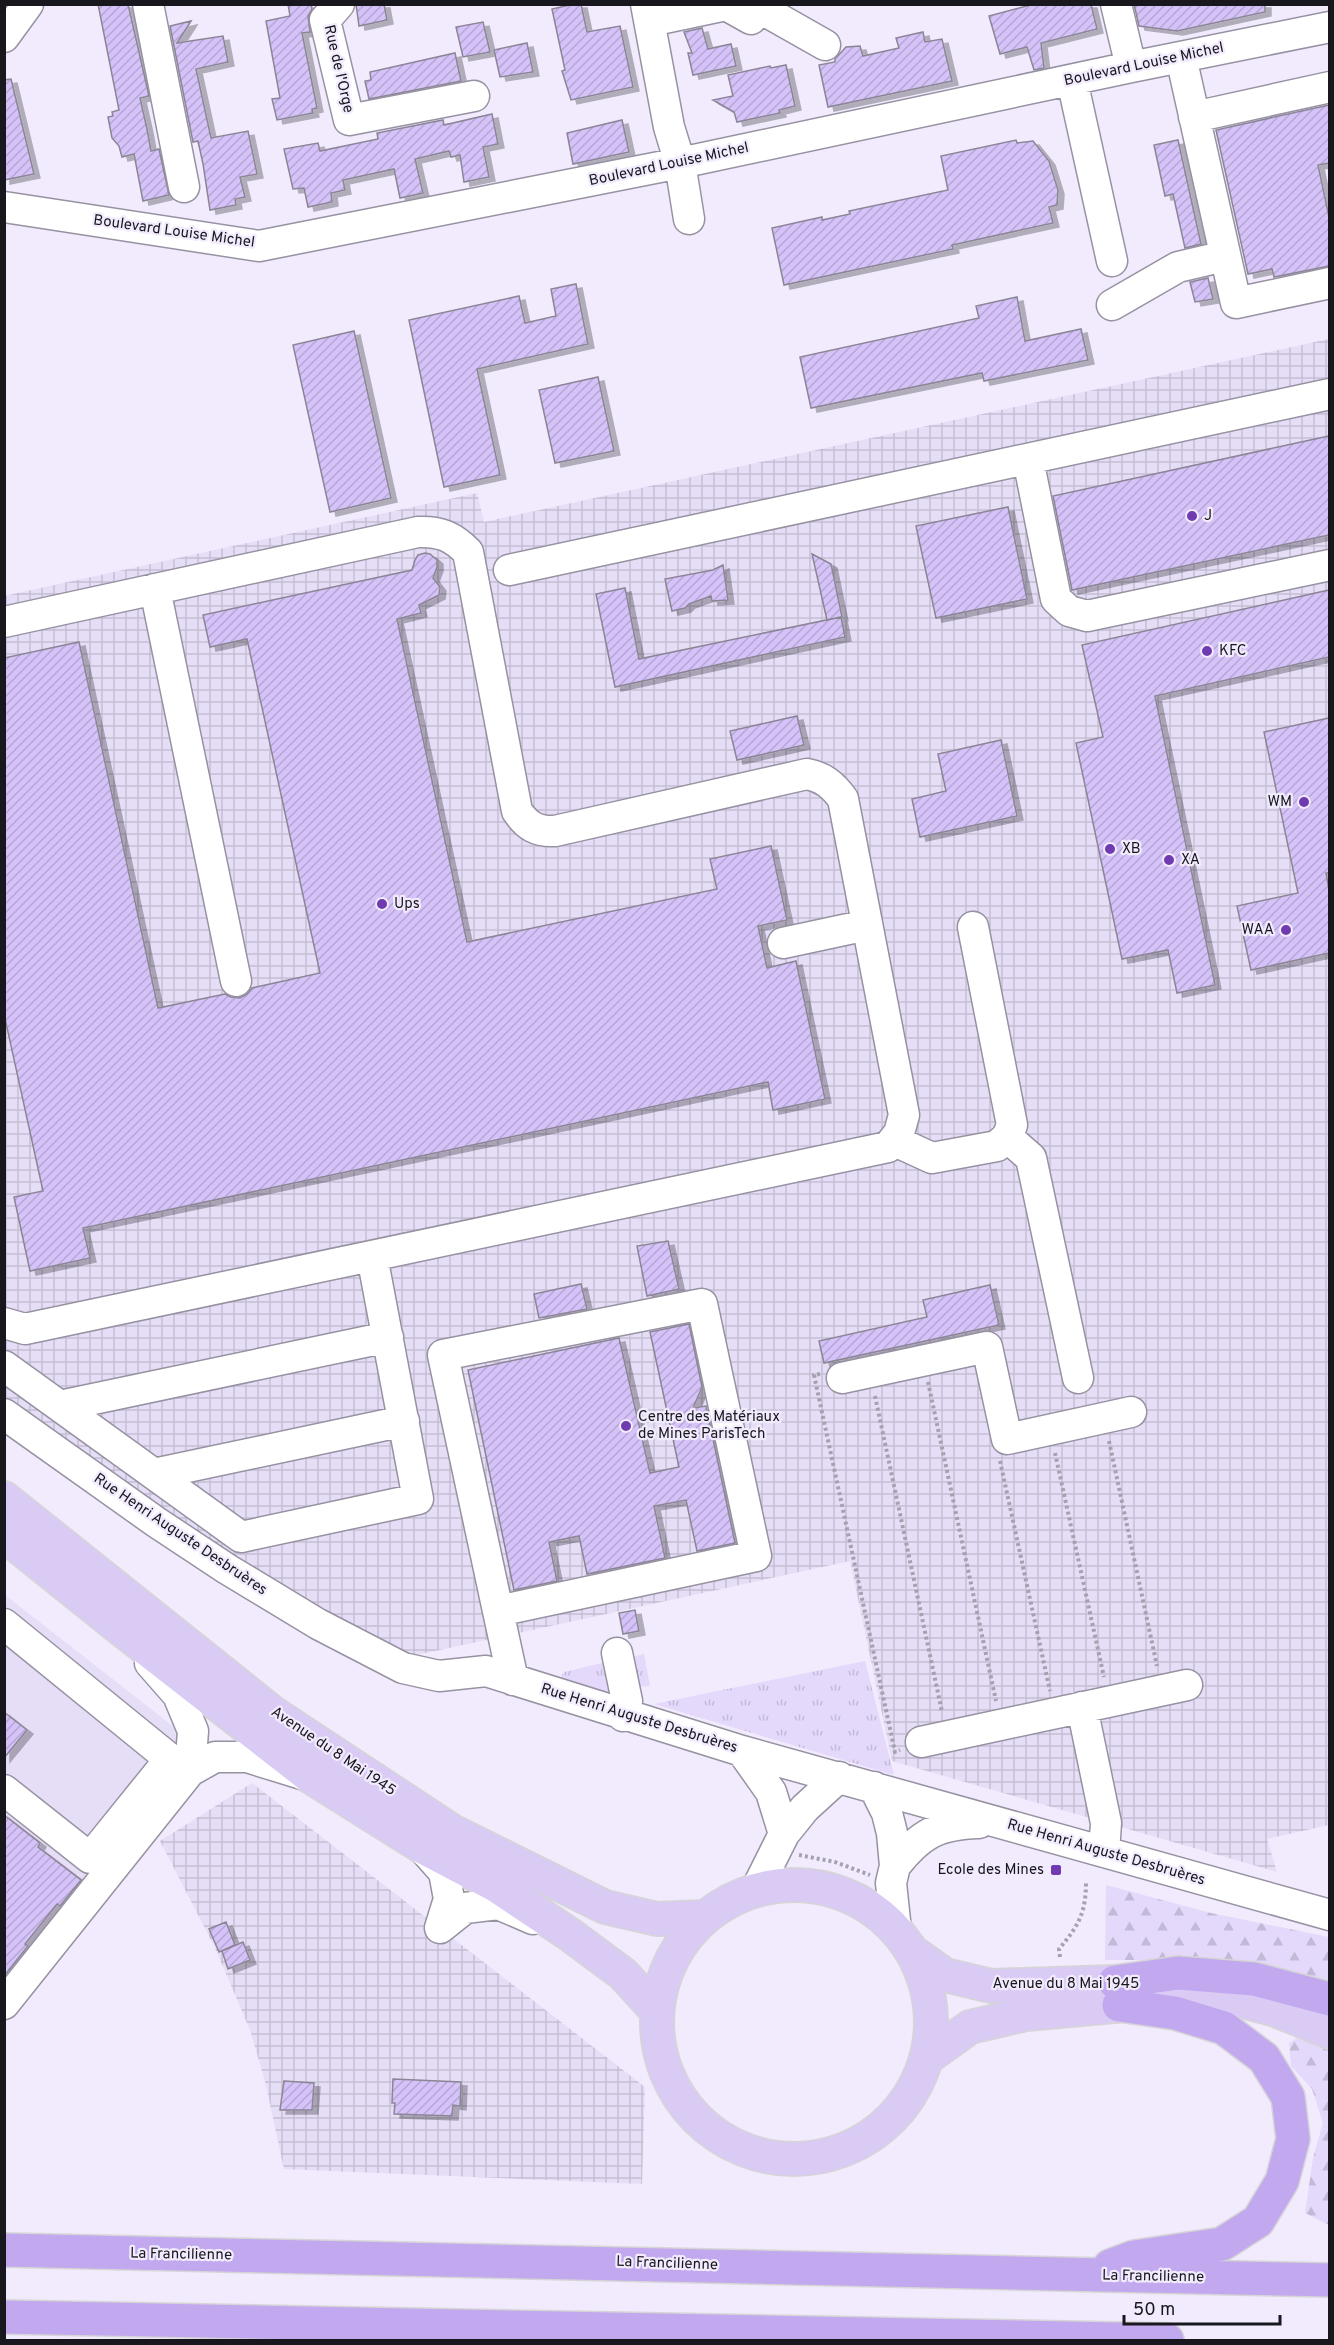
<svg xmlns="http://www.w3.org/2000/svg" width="1334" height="2345" font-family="Overpass,sans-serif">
<defs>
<pattern id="industrial-grid" width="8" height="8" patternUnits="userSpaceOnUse" patternTransform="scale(1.5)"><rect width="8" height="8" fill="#e6def7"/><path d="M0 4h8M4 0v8" fill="none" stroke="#c5bed3"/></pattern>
<pattern id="grass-tufts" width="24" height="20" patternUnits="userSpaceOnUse" patternTransform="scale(1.5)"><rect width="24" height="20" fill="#e4d9fb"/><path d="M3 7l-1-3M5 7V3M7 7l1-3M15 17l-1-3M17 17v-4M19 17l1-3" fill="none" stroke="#c3bad7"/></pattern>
<pattern id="forest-firs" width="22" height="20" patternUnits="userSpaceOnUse" patternTransform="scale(1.5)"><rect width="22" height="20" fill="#e4d9fb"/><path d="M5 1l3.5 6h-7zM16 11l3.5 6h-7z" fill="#c3bad7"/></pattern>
<pattern id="building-hatch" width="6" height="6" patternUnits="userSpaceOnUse" patternTransform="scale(1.5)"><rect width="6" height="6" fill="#d5c2f8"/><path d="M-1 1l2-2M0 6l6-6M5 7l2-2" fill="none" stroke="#b6a6d4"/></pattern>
<filter id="shadow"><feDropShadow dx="6" dy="4" stdDeviation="0" flood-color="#0004"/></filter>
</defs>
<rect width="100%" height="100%" fill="#f1ebfd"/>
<!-- built -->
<path fill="#e6def7" d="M5,1595L215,1759L5,2022Z"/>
<!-- industrial -->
<path fill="url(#industrial-grid)" d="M1329,339V1825L1267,1839L1277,1872L892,1761L850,1561L412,1656L316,1606L230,1555L63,1444L5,1397L4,596L477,493L484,522Z
M252,1783L645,2087L642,2184L284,2169L265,2081L250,2030L215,1948L160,1841Z"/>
<!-- grass -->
<path fill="url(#grass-tufts)" d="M644,1654L650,1686L638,1687L632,1657Z
M865,1661L894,1775L654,1704Z
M602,1663L606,1665L610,1693L560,1678L564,1672Z"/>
<!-- forest -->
<path fill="url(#forest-firs)" d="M1106,1885L1211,1913L1329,1937V1983L1265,1965L1176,1960H1105Z
M1306,2032L1329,2042V2225L1305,2213L1313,2158L1323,2123L1312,2089L1291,2066L1289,2043Z"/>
<!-- building -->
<path fill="url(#building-hatch)" stroke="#8b8696" stroke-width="1.5" filter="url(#shadow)" d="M98,4H128L149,96L140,98L147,129L151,151L159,149L169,195L143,201L134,154L122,157L119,146L112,138L108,117L113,116L112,112L119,110Z
M288,4H311L312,9L308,16L310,32L302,33L317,108L312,109L313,113L277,120L272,99L280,98L266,21L290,16Z
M356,4H384L387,20L359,26Z
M574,4H581L587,32L620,26L633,87L571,100L562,71L565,70L552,9Z
M1034,4H1091L1097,29L1041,43L1044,68L1034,70L1027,47L1000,54L989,16Z
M1134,4H1265V12L1177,31L1139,26Z
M191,21L177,43L223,36L228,62L196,69L211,138L248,131L257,174L240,177L245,197L235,199L236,205L210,210L203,164L198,141L193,142L170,26Z
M483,22L490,52L463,57L456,27Z
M702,28L708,49L731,44L736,66L693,75L688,53H692L684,32Z
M923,32L925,42L942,39L952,81L828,107L819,65L835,62V59L846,47L860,46L863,56L899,48L896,38Z
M527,43L533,72L500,77L494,50Z
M455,53L461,81L369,99L365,81L371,80L370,72Z
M786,65L795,106L779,110L780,113L737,122L734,112L713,100L733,96L728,75L770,66L771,68Z
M11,79L34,174L4,180V80Z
M1329,105V163L1318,165L1329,217V266L1274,277L1272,269L1248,274L1216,130Z
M492,114L498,144L483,147L489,177L464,182L460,155L451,157L449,151L415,159L423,193L400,198L394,169L343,180L345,190L331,193L332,202L308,207L304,188L293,189L284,149L318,143L320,151L378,139L377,133L443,120L444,125Z
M622,120L629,152L573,164L567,133Z
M1016,140L1017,143L1033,141L1049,161L1058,190L1057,205L1049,207L1053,223L952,245L953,249L784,285L772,228L822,217V220L850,214L849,211L948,190L941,156Z
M1178,140L1201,244L1185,248L1173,194L1165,196L1154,145Z
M1208,278L1213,299L1195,302L1190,282Z
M576,284L588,344L477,369L500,475L444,487L409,320L519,296L525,323L556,316L551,289Z
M1017,297L1025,341L1081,329L1088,360L984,381L982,373L811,408L800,357L979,318L976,306Z
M354,331L391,498L330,512L293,345Z
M598,377L614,451L555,463L539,390Z
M1329,436V535L1072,590L1053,496Z
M1008,507L1027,599L936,618L916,526Z
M425,553L430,554L437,560V567L433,578L440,587L439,595L419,605L421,613L397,619L467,942L717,889L710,859L771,846L787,920L758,926L767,968L796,961L825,1099L773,1110L768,1082L83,1228L90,1258L30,1271L14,1197L43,1191L4,1014V658L79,642L158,1008L225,994L231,997L240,998L247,994L252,988L320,973L247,639L210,647L203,615L412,570L415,560L418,555Z
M812,554L831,564L842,617L827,620Z
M723,565L728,600L712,601L711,596L689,604L685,608L672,611L665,579L713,570Z
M625,588L639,659L841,617L845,637L615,687L596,594Z
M1329,590V657L1155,696L1215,985L1177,993L1168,950L1122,959L1076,743L1103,737L1082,645Z
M797,716L804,745L737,760L730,731Z
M1329,718V873H1326L1329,890V953L1251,970L1237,906L1298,893L1264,732Z
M1001,740L1017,816L920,837L912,799L946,791L938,754Z
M668,1241L679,1289L647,1296L637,1246Z
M581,1284L587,1309L539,1318L534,1294Z
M990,1285L999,1325L824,1363L819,1341L927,1317L923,1300Z
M689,1324L702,1387L693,1408L706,1406L735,1543L697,1551L686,1500L654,1506L665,1558L587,1574L579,1536L549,1542L557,1581L514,1590L468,1370L619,1338L650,1473L679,1467L650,1332Z
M635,1610L639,1631L623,1634L619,1613Z
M4,1712L27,1730L4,1758Z
M4,1815L40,1843L38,1847L81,1880L60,1906L57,1904L25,1944L28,1946L4,1976Z
M226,1922L235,1945L219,1952L209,1929Z
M243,1942L250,1960L228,1969L222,1951Z
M393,2079L461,2082L460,2106L453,2105L452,2116L394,2114L395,2103H392Z
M284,2081L314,2083L312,2110H280Z"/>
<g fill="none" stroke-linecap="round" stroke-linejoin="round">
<defs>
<path id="minor" d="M148,4L184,187
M339,4L325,20L349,120L474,96
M646,4L669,127L680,163L689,219
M1116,4L1131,67
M758,7L825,45
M650,21L726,5L751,19L760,4
M4,37L28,4
M1181,57L1236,303L1330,283
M1072,80L1112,261
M1194,117L1330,87
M4,207L259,246L680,163L1131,67L1330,27
M1112,305L1178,267L1225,256
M1028,459L1056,599L1069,611L1087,616L1330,565
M509,570L1330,394
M155,589L236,981
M4,622L418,532C441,531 453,537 468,552L517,811C527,826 537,832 555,831L807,774C823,777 833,785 843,799L904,1115L899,1133L888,1147L25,1329L4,1323
M783,943L867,925
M1007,1137L1031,1158L1078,1378
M895,1141L932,1158L997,1146L1007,1137L1012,1125L973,927
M4,1366L241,1537L418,1499L372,1256
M842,1378L987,1347L1007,1439L1131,1412
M60,1406L388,1337
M4,1414L156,1522L227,1569L318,1624L403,1668L439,1676L486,1671L742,1751L1330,1915
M154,1474L404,1421
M498,1611L443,1355L702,1304L756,1556L498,1611L513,1680
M4,1624L170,1759L90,1858L4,1790
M617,1653L627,1701L623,1716
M150,1663L178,1695L193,1731L190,1771
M1082,1707L1106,1823L1105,1838L1101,1851
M921,1742L1187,1685
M742,1751L771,1792L784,1834
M874,1787L887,1813L892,1833L895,1866L891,1883L896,1930
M421,1846L444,1872L449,1899L440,1928L465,1908L498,1904L533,1919
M895,1866C920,1834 938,1824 979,1823
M756,1890L784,1834L805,1808L839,1777
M4,2004L190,1771L215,1757H247L305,1775"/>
<path id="major" d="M4,1498L273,1713L452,1831L605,1907L657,1919L705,1917
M4,1535L121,1629L311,1777L421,1846L497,1886L569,1934L623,1974L656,2010
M657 2022a137 137 0 1 1 274 0a137 137 0 1 1-274 0Z
M911,1951L945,1975L991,1986L1115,1982L1194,1988L1273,2009L1330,2032
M927,2058L970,2027L1026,2014L1147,2003"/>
<path id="highway" d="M1115,1982L1178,1973L1254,1979L1330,1999
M4,2250L1330,2280
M1110,2266L1134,2257L1222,2244L1258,2221L1282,2181L1293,2139L1288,2097L1264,2058L1224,2028L1175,2013L1119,2005
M4,2317L1167,2340"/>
</defs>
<!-- minor casing -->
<use href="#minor" stroke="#9792a2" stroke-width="33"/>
<!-- major casing -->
<use href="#major" stroke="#d6d5d6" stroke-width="36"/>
<!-- highway casing -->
<use href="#highway" stroke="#d6d5d6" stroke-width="36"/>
<!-- path -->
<path stroke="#a5a1af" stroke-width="4" stroke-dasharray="3 3" stroke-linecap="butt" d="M820,1374L814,1375L895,1752L900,1750
M928,1382L996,1701
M875,1396L942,1712
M1109,1441L1157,1666
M1055,1453L1104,1677
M1000,1461L1050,1691
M799,1855L835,1862L870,1875
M1060,1957L1059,1949C1079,1925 1086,1913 1086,1881"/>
<!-- minor -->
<use href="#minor" stroke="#fff" stroke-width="30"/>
<!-- major -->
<use href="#major" stroke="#dacbf5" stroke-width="33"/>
<!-- highway -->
<use href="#highway" stroke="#c2a8ef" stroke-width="33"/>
</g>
<!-- markers -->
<g fill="#703ab1" stroke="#f1ebfd" stroke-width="2">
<circle cx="1192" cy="516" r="6"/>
<circle cx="1207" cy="651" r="6"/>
<circle cx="1304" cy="802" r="6"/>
<circle cx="1110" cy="849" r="6"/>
<circle cx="1169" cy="860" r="6"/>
<circle cx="382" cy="904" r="6"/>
<circle cx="1286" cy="930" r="6"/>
<circle cx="626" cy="1426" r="6"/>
<rect x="1050" y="1864" width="12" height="12" rx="3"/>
</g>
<g text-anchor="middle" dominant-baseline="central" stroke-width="4.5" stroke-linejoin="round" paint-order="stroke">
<!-- street labels -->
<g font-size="15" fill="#19171e" stroke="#f1ebfd">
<text transform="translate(1144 65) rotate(-12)">Boulevard Louise Michel</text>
<text transform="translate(338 69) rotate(77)">Rue de l'Orge</text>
<text transform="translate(669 165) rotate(-12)">Boulevard Louise Michel</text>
<text transform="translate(174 232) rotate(8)">Boulevard Louise Michel</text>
<text transform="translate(180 1535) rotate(34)">Rue Henri Auguste Desbruères</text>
<text transform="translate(639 1719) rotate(17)">Rue Henri Auguste Desbruères</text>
<text transform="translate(333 1752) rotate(34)">Avenue du 8 Mai 1945</text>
<text transform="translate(1106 1853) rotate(16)">Rue Henri Auguste Desbruères</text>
<text x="1066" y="1984">Avenue du 8 Mai 1945</text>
<text transform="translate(181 2255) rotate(1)">La Francilienne</text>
<text transform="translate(667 2264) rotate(2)">La Francilienne</text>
<text transform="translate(1153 2277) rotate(1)">La Francilienne</text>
</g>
<!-- poi labels -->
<g font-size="15" fill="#19171e" stroke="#f1ebfd" text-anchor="start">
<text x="1204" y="516">J</text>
<text x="1219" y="651">KFC</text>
<text x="1292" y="802" text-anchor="end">WM</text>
<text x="1122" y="849">XB</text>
<text x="1181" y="860">XA</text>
<text x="394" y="904">Ups</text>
<text x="1274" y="930" text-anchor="end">WAA</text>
<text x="638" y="1417">Centre des Matériaux<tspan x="638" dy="17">de Mines ParisTech</tspan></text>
<text x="1044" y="1870" text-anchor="end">Ecole des Mines</text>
</g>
</g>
<!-- border -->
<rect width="1334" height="2345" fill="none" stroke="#19171e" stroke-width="12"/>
<!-- scale -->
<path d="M1124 2315v9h156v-9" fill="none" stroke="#19171e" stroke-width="3"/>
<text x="1133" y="2315" font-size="18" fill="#19171e" stroke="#f1ebfd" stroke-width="4.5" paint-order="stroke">50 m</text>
</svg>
